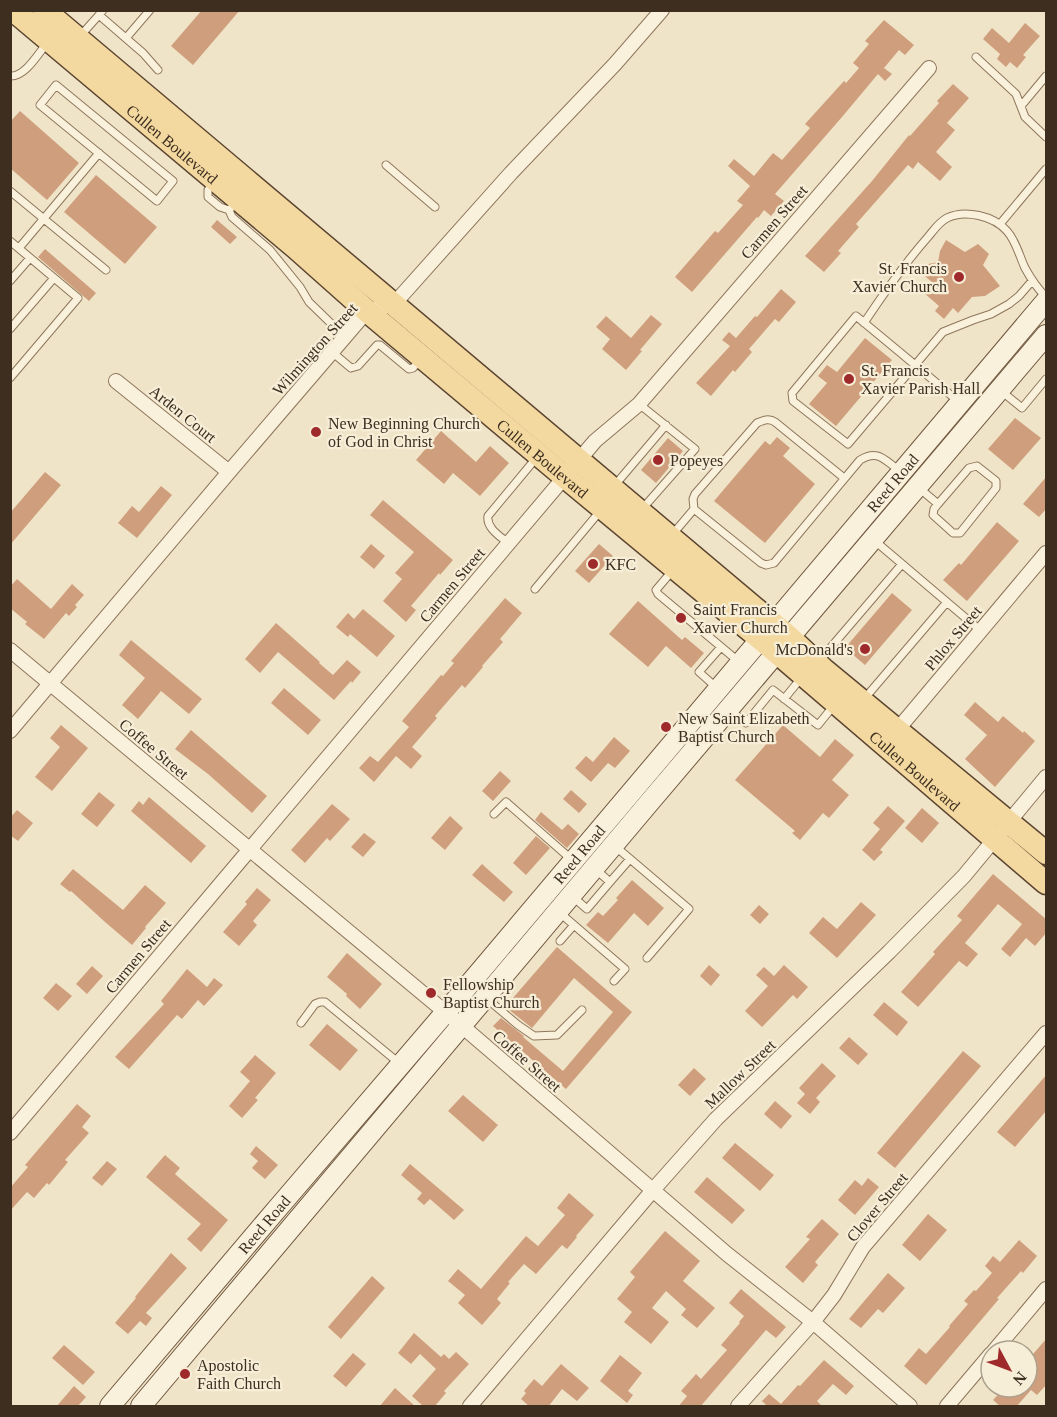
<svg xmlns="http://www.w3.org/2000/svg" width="1057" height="1417" font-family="Georgia,serif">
<rect width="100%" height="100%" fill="#f0e4c8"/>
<!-- building -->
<path fill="#cf9f7d" d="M202,10H240L193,65L171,46Z
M884,20L914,45L905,55L899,50L884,68L892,74L885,81L878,74L842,117L775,194L784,201L771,216L764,210L758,218L757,217L692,292L675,277L715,231L718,233L743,205L737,201L750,186L728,166L734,159L754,176L773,153L782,160L810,128L805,124L844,81L846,83L859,68L853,63L869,44L865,41Z
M1025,23L1040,36L1023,55L1026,57L1017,68L1010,62L1006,67L997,59L1000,54L983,39L992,28L1009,43Z
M953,84L969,98L947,123L955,130L936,152L952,167L940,181L918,162L913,169L908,165L856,224L859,227L838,251L841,253L824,272L805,256L872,181L909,135L910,136L939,103L937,101Z
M20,111L79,163L47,200L10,168V122Z
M96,175L157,227L125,264L64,212Z
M217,220L237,237L230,244L211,227Z
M946,240L965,252L978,244L989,254L983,265L1000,286L985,296L972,297L958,313L953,308L944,319L935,311L939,306L924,293L933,283L914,267L938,262L940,251Z
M45,249L96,293L89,301L38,257Z
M781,289L796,302L779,322L775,319L749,349L752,352L735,372L733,370L711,396L696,383L730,346L722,340L729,332L736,338L755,316L757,317Z
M651,315L662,324L640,350L642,351L626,370L602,349L610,339L596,327L606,316L631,338Z
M865,338L892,360L836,426L809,404L827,383L818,376L827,365L837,372Z
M1015,418L1041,438L1013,470L988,449Z
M441,431L476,462L490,446L509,463L480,496L453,473L444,484L416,460Z
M777,437L790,448L783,456L815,484L765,543L714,501L765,441L770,445Z
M668,438L683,451L656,483L641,470Z
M45,472L61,485L10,545V513Z
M1047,476V508L1039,517L1023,504Z
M161,486L172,495L137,538L118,523L132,506L139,512Z
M383,500L453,560L440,575L439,573L411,606L416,610L406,622L383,601L402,579L395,573L414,552L370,515Z
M997,522L1019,541L967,601L943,580L959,563L961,565Z
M371,544L385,556L374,569L360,557Z
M599,544L613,556L589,583L575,571Z
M17,579L51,609L72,584L84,595L75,605L77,607L69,616L66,613L44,639L25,624L27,622L10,608V587Z
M892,593L912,610L865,665L845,648Z
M505,598L522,613L500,639L503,642L482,666L483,667L465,688L462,685L435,716L437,718L412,747L422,756L411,769L396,756L374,782L359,768L370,756L378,762L409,727L402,721L441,675L443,676L454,663L451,661Z
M638,601L682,640L685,637L704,653L691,668L666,646L648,667L609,634Z
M363,609L395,636L377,657L350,634L348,637L336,627L348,613L354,619Z
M276,623L320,662L319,663L333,675L347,660L361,672L352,683L351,681L334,700L278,652L260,673L245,659Z
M131,640L202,699L189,714L161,691L138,719L122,705L145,678L119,655Z
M284,688L321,720L308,735L271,703Z
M975,702L998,722L1003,716L1023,733L1024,731L1035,741L995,787L965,759L987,735L964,715Z
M61,725L88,748L52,791L35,777L60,747L50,738Z
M783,725L820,757L835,739L854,755L832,780L849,795L829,818L823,813L800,840L792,833L795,831L735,780Z
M191,730L267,796L252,813L208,774L175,749Z
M614,737L630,751L615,768L608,763L591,782L575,768L586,756L593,762Z
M500,771L511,781L493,801L482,791Z
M571,790L587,804L579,813L563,799Z
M99,792L115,805L97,827L81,814Z
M149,797L206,846L191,863L131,811L139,801L143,805Z
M332,804L350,819L330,841L327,838L305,863L291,850Z
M888,806L905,821L880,850L883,852L874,861L862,850L880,829L873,823Z
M922,808L939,823L922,843L905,828Z
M17,810L33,823L18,841L10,835V818Z
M541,812L562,830L568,824L579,834L567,848L535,820Z
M450,816L463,828L445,850L431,838Z
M364,833L376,842L363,857L351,847Z
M536,836L550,848L526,875L513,863Z
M482,864L513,892L504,902L472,875Z
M73,869L123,910L145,885L166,903L145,927L146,928L132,945L105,922L71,891L70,892L60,884Z
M993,874L1047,920V932L1035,946L1026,938L1010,957L1001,949L1022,924L998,904L965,943L978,954L967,967L959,961L918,1007L901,992L935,954L933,952L962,920L957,916Z
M632,880L664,908L648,926L634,913L608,943L586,925L598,912L603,916L618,900L616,898Z
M257,888L271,900L253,921L257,925L239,946L223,932L247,904L245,902Z
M861,902L876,915L837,958L809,933L823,917L837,929Z
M759,905L769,914L760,924L750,915Z
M557,947L632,1012L566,1089L493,1026L501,1018L524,1036L523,1037L563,1071L613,1012L574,978L532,1028L508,1009L506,1006Z
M347,953L382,984L360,1009L346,996L347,994L327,977Z
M709,965L720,975L711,986L700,976Z
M784,965L808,987L797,999L793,995L762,1027L745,1011L768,986L756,975L764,967L774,976Z
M92,966L103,976L87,994L76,984Z
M187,969L207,987L214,978L223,985L204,1006L198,1000L182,1019L177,1015L129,1069L115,1057L164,1004L161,1001Z
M56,983L72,996L58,1011L43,998Z
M884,1002L908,1022L897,1036L873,1015Z
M327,1024L358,1050L340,1071L309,1045Z
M849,1037L868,1054L858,1065L839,1048Z
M963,1051L981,1066L895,1168L877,1153Z
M255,1055L276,1073L255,1098L258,1100L242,1118L229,1106L250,1081L240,1072Z
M822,1063L836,1076L816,1098L820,1102L810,1114L797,1103L805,1094L799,1088Z
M694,1068L706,1079L690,1096L678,1085Z
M1047,1074V1110L1015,1147L997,1132Z
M463,1095L498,1125L483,1142L448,1111Z
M775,1101L792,1116L781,1129L764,1114Z
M77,1104L91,1116L82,1127L89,1133L65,1160L68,1162L49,1185L47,1183L34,1198L27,1192L10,1211V1188L28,1167L25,1165Z
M735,1143L774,1175L760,1191L722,1158Z
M256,1146L278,1165L265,1179L252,1168L258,1161L250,1154Z
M165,1155L180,1168L175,1174L228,1220L201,1252L187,1239L201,1224L146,1177Z
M107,1161L117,1169L102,1186L92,1178Z
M410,1164L464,1210L454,1220L430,1199L424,1205L417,1199L422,1193L401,1175Z
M707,1177L745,1210L732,1224L694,1192Z
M868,1178L879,1187L855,1215L838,1200L855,1180L862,1186Z
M569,1193L594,1215L576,1236L577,1237L567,1249L562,1245L536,1274L524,1264L508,1282L510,1283L497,1299L501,1303L482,1325L458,1303L465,1295L448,1281L458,1269L481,1289L526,1236L538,1246L565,1215L557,1208Z
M928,1214L947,1230L920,1261L902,1245Z
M822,1219L839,1234L815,1262L818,1265L803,1283L785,1267L810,1239L806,1237Z
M665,1231L700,1261L683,1281L715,1308L697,1328L681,1315L686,1309L666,1291L652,1308L669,1322L651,1344L624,1322L632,1312L617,1299L635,1277L630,1272Z
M1019,1240L1037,1256L1023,1273L1021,1271L997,1298L999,1299L926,1385L904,1366L919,1348L926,1354L950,1327L949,1326L968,1304L964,1301L974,1290L976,1291L992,1273L985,1266L993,1256L1000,1262Z
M171,1253L187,1268L146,1313L152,1318L146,1326L140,1321L128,1334L115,1323L136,1298L135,1297Z
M888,1273L905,1288L883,1313L878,1309L861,1328L849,1319Z
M372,1276L385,1288L341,1339L328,1327Z
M741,1289L786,1327L776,1338L766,1330L700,1407H678L687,1396L681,1391L696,1374L701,1379L727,1350L721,1345L740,1323L739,1322L744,1316L729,1303Z
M414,1333L441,1357L444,1354L449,1359L456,1352L469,1364L444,1391L446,1393L434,1407H424L412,1396L436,1369L420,1354L411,1364L398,1353Z
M1047,1338V1384L1037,1395L1031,1390L1016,1407H1001L993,1400L1005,1387H1027V1361Z
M64,1345L95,1372L83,1385L52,1358Z
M353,1353L366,1364L346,1387L333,1376Z
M620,1355L642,1373L628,1391L633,1395L627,1403L600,1381Z
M824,1360L854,1386L846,1395L833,1384L817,1401L823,1407H768L762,1401L769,1394L781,1404L798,1385L800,1386Z
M561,1364L589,1388L577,1401L562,1389L548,1407H530L521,1399L526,1393L524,1391L534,1379L542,1386Z
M74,1386L86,1397L77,1407H56Z
M395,1388L416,1407H379Z"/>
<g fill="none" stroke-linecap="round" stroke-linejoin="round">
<defs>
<path id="lane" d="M103,10L99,15L143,53L158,70
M81,35L99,15
M126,38L150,10
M976,57L1016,94L1025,117L1046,137
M10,76C25,77 38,54 47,43
M56,85L173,181L157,201L40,105Z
M1021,106L1046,76
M386,165L435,207
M213,182L208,190V197L220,207L229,210
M10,191L106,270
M236,203L229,210L232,217L270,250L300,287L309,302L345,337
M1000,224L1046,169
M10,241L78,298L10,378
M19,248L99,153
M10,281L30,258
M864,323C884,293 904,264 928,237C933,231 939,222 947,218C965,209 994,216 1007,231C1016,241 1019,255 1025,268C1031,279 1037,288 1046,297
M10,329L54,278
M332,352L351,368L358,366L377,345H380L409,369L413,368L421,359
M1000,390L1022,408L1046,379
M959,402C925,373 890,344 856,316L792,393L793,401L848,444L943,332L973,320L991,314L1009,304L1019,296L1032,281
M639,404L695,449L643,508
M615,485L666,425
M919,488L938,504L969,468L977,466L996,481V488L960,533H953L933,515L934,509L938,504
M694,509L693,499L695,494L757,423C764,420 769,418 775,422L844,478
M672,535L694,509L761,563L766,565L774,563L860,460C878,449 884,460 899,470
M875,541L981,631
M509,544C500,536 486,528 488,516L537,457
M673,570L656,590L658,594L738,661
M535,589L601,510
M820,660L902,564
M717,688L699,672L721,647
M865,698L947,602
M784,699L802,677
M731,711L746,723L773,690L818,725L835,704
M494,814L506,802L571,859
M616,847L689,909L647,958
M594,868L610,882L630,859
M573,897L587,909L610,882
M560,913L625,969L614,981
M560,941L574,925
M486,998L518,1025L534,1036L557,1035L582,1010
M301,1023L315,1004L320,1002H325L399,1063"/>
<path id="street" d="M116,381L229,472
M10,650L462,1026L727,1254L813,1322L910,1406
M10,731L229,472L367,311L394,304L511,173L615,64L662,10
M893,735L1046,553
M10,1133L595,441L639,404L929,68
M994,1351L1046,1289
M470,1406L653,1190L716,1119L889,952L964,876L1046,777
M738,1406L813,1322L834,1295L863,1247L1046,1033
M947,1406L991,1354"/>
<g id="secondary">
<path id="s1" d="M110,1406L277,1209L445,1013L1046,301"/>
<path d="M141,1406L648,804L1046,335"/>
</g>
<g id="primary">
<path id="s2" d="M13,10L295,247L367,311L565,477L786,660L1046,883"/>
<path d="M44,10L790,638L824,670L1046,853"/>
</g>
</defs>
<!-- lane casing -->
<use href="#lane" stroke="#8d765c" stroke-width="9"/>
<!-- street casing -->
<use href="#street" stroke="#8d765c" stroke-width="16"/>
<!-- secondary casing -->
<use href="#secondary" stroke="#6f573f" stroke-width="22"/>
<!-- primary casing -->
<use href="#primary" stroke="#5b4430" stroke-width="25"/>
<!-- lane -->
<use href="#lane" stroke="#faf1dc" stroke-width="7"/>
<!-- street -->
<use href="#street" stroke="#faf1dc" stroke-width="14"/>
<!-- secondary -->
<use href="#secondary" stroke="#faf1dc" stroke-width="20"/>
<!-- primary -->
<use href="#primary" stroke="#f3d9a0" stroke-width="22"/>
</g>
<!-- markers -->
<g fill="#9e2a2b" stroke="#f7eed8" stroke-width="2">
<circle cx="959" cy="277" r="6"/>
<circle cx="849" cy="379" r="6"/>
<circle cx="316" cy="432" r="6"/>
<circle cx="658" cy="460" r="6"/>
<circle cx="593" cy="564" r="6"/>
<circle cx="681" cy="618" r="6"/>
<circle cx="865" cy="649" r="6"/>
<circle cx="666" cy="727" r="6"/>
<circle cx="431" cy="993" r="6"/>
<circle cx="185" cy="1374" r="6"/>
</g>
<g text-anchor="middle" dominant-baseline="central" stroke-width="4.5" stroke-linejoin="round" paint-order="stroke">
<!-- street labels -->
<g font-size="16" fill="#3d2e20" stroke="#f7eed8">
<text stroke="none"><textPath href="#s2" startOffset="208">Cullen Boulevard</textPath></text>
<text transform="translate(774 222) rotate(-49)">Carmen Street</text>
<text transform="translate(315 349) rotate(-48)">Wilmington Street</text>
<text transform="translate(183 414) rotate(39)">Arden Court</text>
<text stroke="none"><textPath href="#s2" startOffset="694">Cullen Boulevard</textPath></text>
<text stroke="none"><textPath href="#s1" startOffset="1210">Reed Road</textPath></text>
<text transform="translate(452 585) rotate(-50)">Carmen Street</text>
<text transform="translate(953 638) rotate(-50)">Phlox Street</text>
<text transform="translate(154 749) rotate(40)">Coffee Street</text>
<text stroke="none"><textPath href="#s2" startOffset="1180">Cullen Boulevard</textPath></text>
<text stroke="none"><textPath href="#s1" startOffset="724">Reed Road</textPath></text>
<text transform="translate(138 956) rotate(-50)">Carmen Street</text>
<text transform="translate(527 1061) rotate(41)">Coffee Street</text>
<text transform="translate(740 1074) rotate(-44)">Mallow Street</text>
<text transform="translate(877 1207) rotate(-50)">Clover Street</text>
<text stroke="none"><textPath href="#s1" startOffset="238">Reed Road</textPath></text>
</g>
<!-- poi labels -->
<g font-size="16" fill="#3d2e20" stroke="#f7eed8" text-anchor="start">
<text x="947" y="268" text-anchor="end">St. Francis<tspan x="947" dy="18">Xavier Church</tspan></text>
<text x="861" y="370">St. Francis<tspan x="861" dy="18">Xavier Parish Hall</tspan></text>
<text x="328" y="423">New Beginning Church<tspan x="328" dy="18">of God in Christ</tspan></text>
<text x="670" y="460">Popeyes</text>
<text x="605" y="564">KFC</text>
<text x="693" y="609">Saint Francis<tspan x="693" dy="18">Xavier Church</tspan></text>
<text x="853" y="649" text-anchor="end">McDonald's</text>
<text x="678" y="718">New Saint Elizabeth<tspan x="678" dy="18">Baptist Church</tspan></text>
<text x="443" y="984">Fellowship<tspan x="443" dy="18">Baptist Church</tspan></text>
<text x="197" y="1365">Apostolic<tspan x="197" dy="18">Faith Church</tspan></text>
</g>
</g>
<!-- border -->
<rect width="1057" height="1417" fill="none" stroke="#3d2e20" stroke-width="24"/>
<!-- north arrow -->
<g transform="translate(1009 1369) rotate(131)"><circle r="28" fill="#f7eed8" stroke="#ada18e" stroke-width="1.5"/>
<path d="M0-4.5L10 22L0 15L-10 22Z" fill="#9e2a2b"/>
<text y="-9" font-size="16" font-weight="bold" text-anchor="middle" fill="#3d2e20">N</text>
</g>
</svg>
